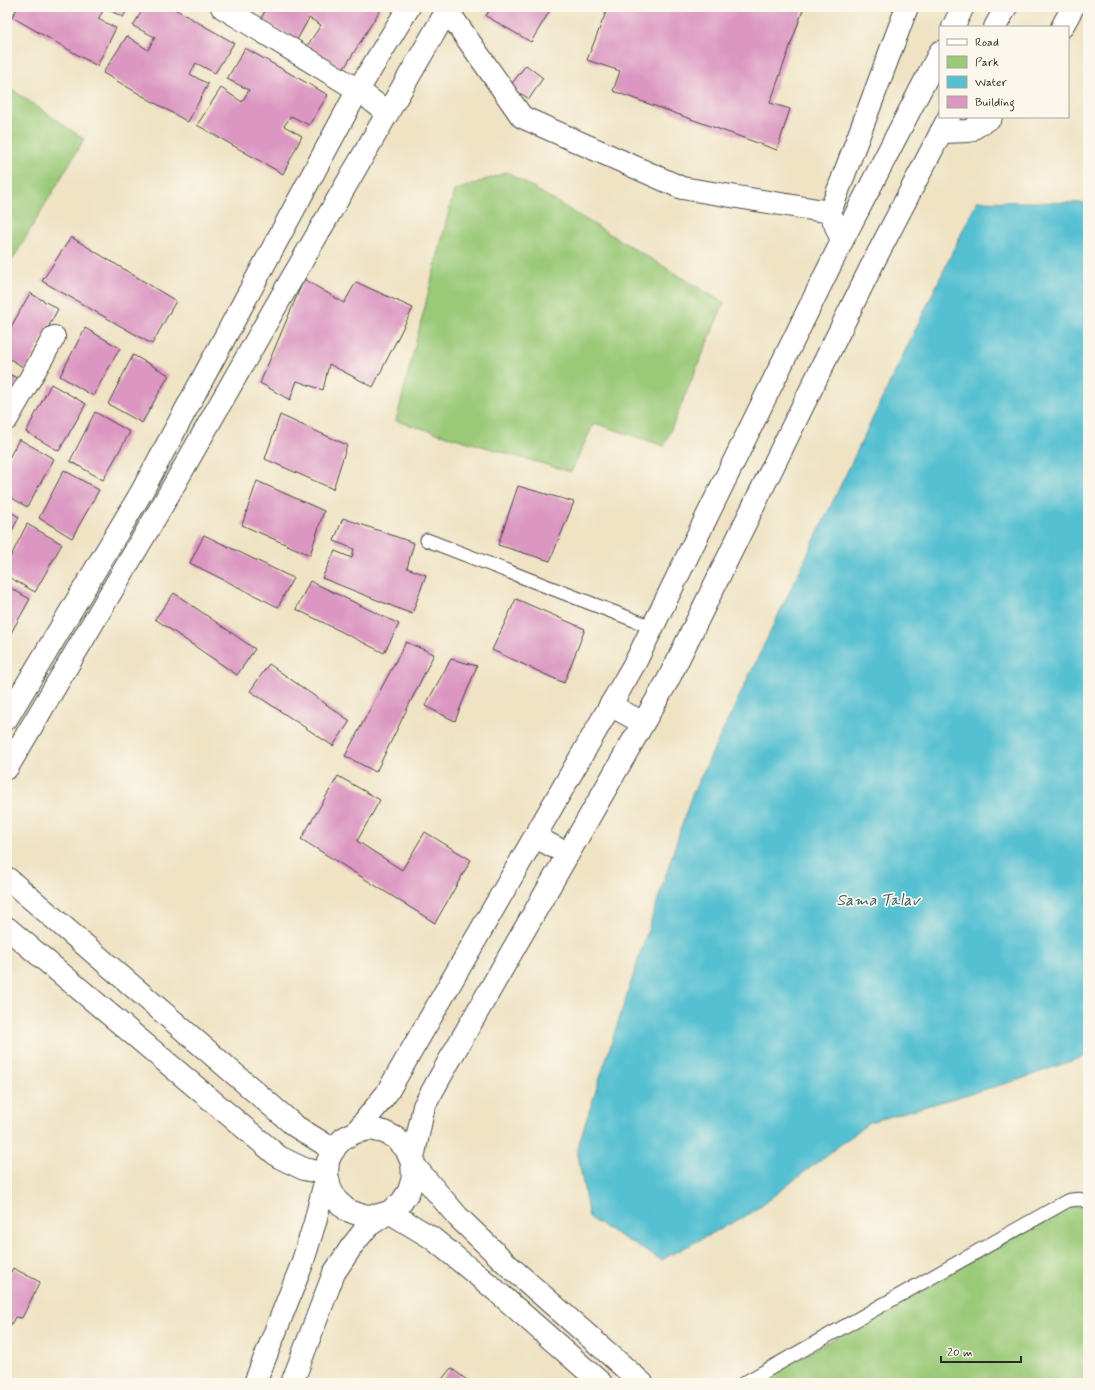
<svg xmlns="http://www.w3.org/2000/svg" width="1095" height="1390" font-family="Mynerve,sans-serif">
<rect width="100%" height="100%" fill="#fbf7ec"/>
<filter id="ink" filterUnits="userSpaceOnUse"><feTurbulence type="fractalNoise" baseFrequency=".025" numOctaves="2"/><feDisplacementMap in="SourceGraphic" scale="8" xChannelSelector="R" yChannelSelector="G"/><feConvolveMatrix kernelMatrix="1 2 1 2 8 2 1 2 1" color-interpolation-filters="sRGB"/></filter>
<filter id="wash" filterUnits="userSpaceOnUse"><feTurbulence type="fractalNoise" baseFrequency=".012" numOctaves="4" result="noise"/><feDisplacementMap in="SourceGraphic" scale="16" xChannelSelector="R" yChannelSelector="G"/><feGaussianBlur stdDeviation="0.9" result="paint"/><feColorMatrix in="noise" values="0 0 0 0 0 0 0 0 0 0 0 0 0 0 0 0 0 1.4 0 .05"/><feComposite in="paint" operator="in"/></filter>
<g filter="url(#wash)">
<rect width="100%" height="100%" fill="#efe3c4"/>
<!-- green -->
<path fill="#9ac977" stroke="#627a51" d="M7,86L84,139L7,269Z
M507,172L724,303L664,446L594,423L571,472L396,421L454,191Z
M1072,1206L1083,1207L1088,1210V1383H755L1060,1211Z"/>
<!-- water -->
<path fill="#55c0d1" stroke="#40767e" d="M977,201L1088,203V1055L1018,1080L870,1122L751,1213L661,1260L589,1218L577,1149L691,797Z"/>
<g id="blocks">
<!-- building -->
<path fill="#db96c1" d="M18,7H129L123,17L105,8L98,19L116,28L97,66L12,17Z
M144,7H171L234,43L215,73L196,63L190,74L208,84L188,122L103,73L127,36L148,50L155,37L133,26Z
M267,7H382L343,70L307,46L321,25L309,18L297,40L261,19Z
M491,7H552L531,42L486,16Z
M608,7H804L770,103L790,109L777,150L613,91L620,71L587,60Z
M245,48L328,95L309,125L291,116L284,126L302,136L283,174L197,125L221,88L242,102L249,90L227,79Z
M526,65L543,78L529,99L510,86Z
M71,237L176,301L152,344L42,281Z
M304,279L344,303L356,282L413,308L373,387L329,364L323,390L297,381L290,400L260,383Z
M30,293L58,309L26,369L7,357V334Z
M85,328L120,348L93,396L60,376Z
M133,355L169,375L142,423L108,404Z
M7,373L19,379L7,400Z
M51,384L86,404L59,451L26,432Z
M95,412L130,432L103,480L70,461Z
M280,415L347,445L333,489L265,459Z
M19,439L54,459L27,507L7,495V462Z
M64,470L99,490L72,538L39,518Z
M257,481L324,511L310,555L242,525Z
M518,486L574,502L550,561L498,545Z
M7,510L19,517L7,540Z
M343,518L414,543L407,568L426,575L412,614L322,578L335,551L352,558L354,549L334,541Z
M27,524L62,544L35,592L7,576V564Z
M204,535L293,578L278,607L190,563Z
M310,581L399,624L384,653L296,609Z
M7,586L30,599L7,640Z
M174,593L255,649L237,675L155,619Z
M516,599L585,629L564,683L492,650Z
M406,642L434,654L376,772L345,756Z
M451,659L477,666L455,721L425,706Z
M269,664L350,721L333,746L250,691Z
M338,776L380,800L357,841L402,870L425,832L471,860L435,923L301,839Z
M13,1268L40,1282L22,1318L15,1317L7,1332V1279Z
M451,1368L471,1383H439Z"/>
</g>
</g>
<g filter="url(#ink)">
<use href="#blocks" fill-opacity="0" stroke="#484742" stroke-width="1"/>
<g fill="none" stroke-linecap="round" stroke-linejoin="round">
<defs>
<path id="service" d="M427,540L652,627
M744,1383L1067,1201C1075,1199 1081,1198 1088,1202"/>
<path id="minor" d="M222,7L358,90L388,113
M445,7L522,117L682,188L830,212
M1062,27L1073,7
M941,132L969,131L991,117
M842,241L830,212L907,7
M7,419L54,337
M7,718L141,493L358,90L409,7
M7,768L162,506L273,311L449,7"/>
<path id="secondary" d="M953,27L963,7
M995,27L1006,7
M610,705L643,723
M535,837L568,854
M7,878L295,1126L334,1150
M7,928L279,1157L304,1169L327,1174L315,1222L302,1264L255,1383
M356,1132L387,1093L636,661L842,241L940,52
M292,1383L334,1273L352,1246L368,1226L389,1212L432,1238L493,1288L601,1383
M642,1383L509,1266L458,1217L412,1163L406,1149L396,1138L384,1132L370,1129L356,1132L344,1138L334,1148L328,1161L327,1174L330,1188L336,1200L347,1210L360,1215L375,1216L389,1212L401,1203L409,1191L413,1177L412,1163L424,1106L449,1061L668,680L874,261L949,117"/>
</defs>
<!-- service casing -->
<use href="#service" stroke="#484742" stroke-width="15"/>
<!-- minor casing -->
<use href="#minor" stroke="#484742" stroke-width="24"/>
<!-- secondary casing -->
<use href="#secondary" stroke="#484742" stroke-width="24"/>
<!-- service -->
<use href="#service" stroke="#fff" stroke-width="13"/>
<!-- minor -->
<use href="#minor" stroke="#fff" stroke-width="22"/>
<!-- secondary -->
<use href="#secondary" stroke="#fff" stroke-width="22"/>
</g>
</g>
<g text-anchor="middle" dominant-baseline="central" stroke-width="3.5" stroke-linejoin="round" paint-order="stroke">
<!-- water labels -->
<g font-size="16" font-style="italic" fill="#3a5f65" stroke="#fbf7ec">
<text x="878" y="900">Sama Talav</text>
</g>
</g>
<!-- margin -->
<rect width="1095" height="1390" fill="none" stroke="#fbf7ec" stroke-width="24"/>
<!-- legend -->
<rect x="939" y="26" width="130" height="92" fill="#fbf7ec" stroke="#a8a59f"/>
<rect x="947" y="39" width="20" height="6" fill="#ffffff" stroke="#a8a59f"/>
<text x="975" y="46" font-size="12" fill="#2b2b2b">Road</text>
<rect x="947" y="56" width="20" height="12" fill="#9ac977" stroke="#a8a59f"/>
<text x="975" y="66" font-size="12" fill="#2b2b2b">Park</text>
<rect x="947" y="76" width="20" height="12" fill="#55c0d1" stroke="#a8a59f"/>
<text x="975" y="86" font-size="12" fill="#2b2b2b">Water</text>
<rect x="947" y="96" width="20" height="12" fill="#db96c1" stroke="#a8a59f"/>
<text x="975" y="106" font-size="12" fill="#2b2b2b">Building</text>
<!-- scale -->
<path d="M941 1356v6h80v-6" fill="none" stroke="#2b2b2b" stroke-width="2"/>
<text x="947" y="1356" font-size="12" fill="#2b2b2b" stroke="#fbf7ec" stroke-width="3" paint-order="stroke">20 m</text>
</svg>
